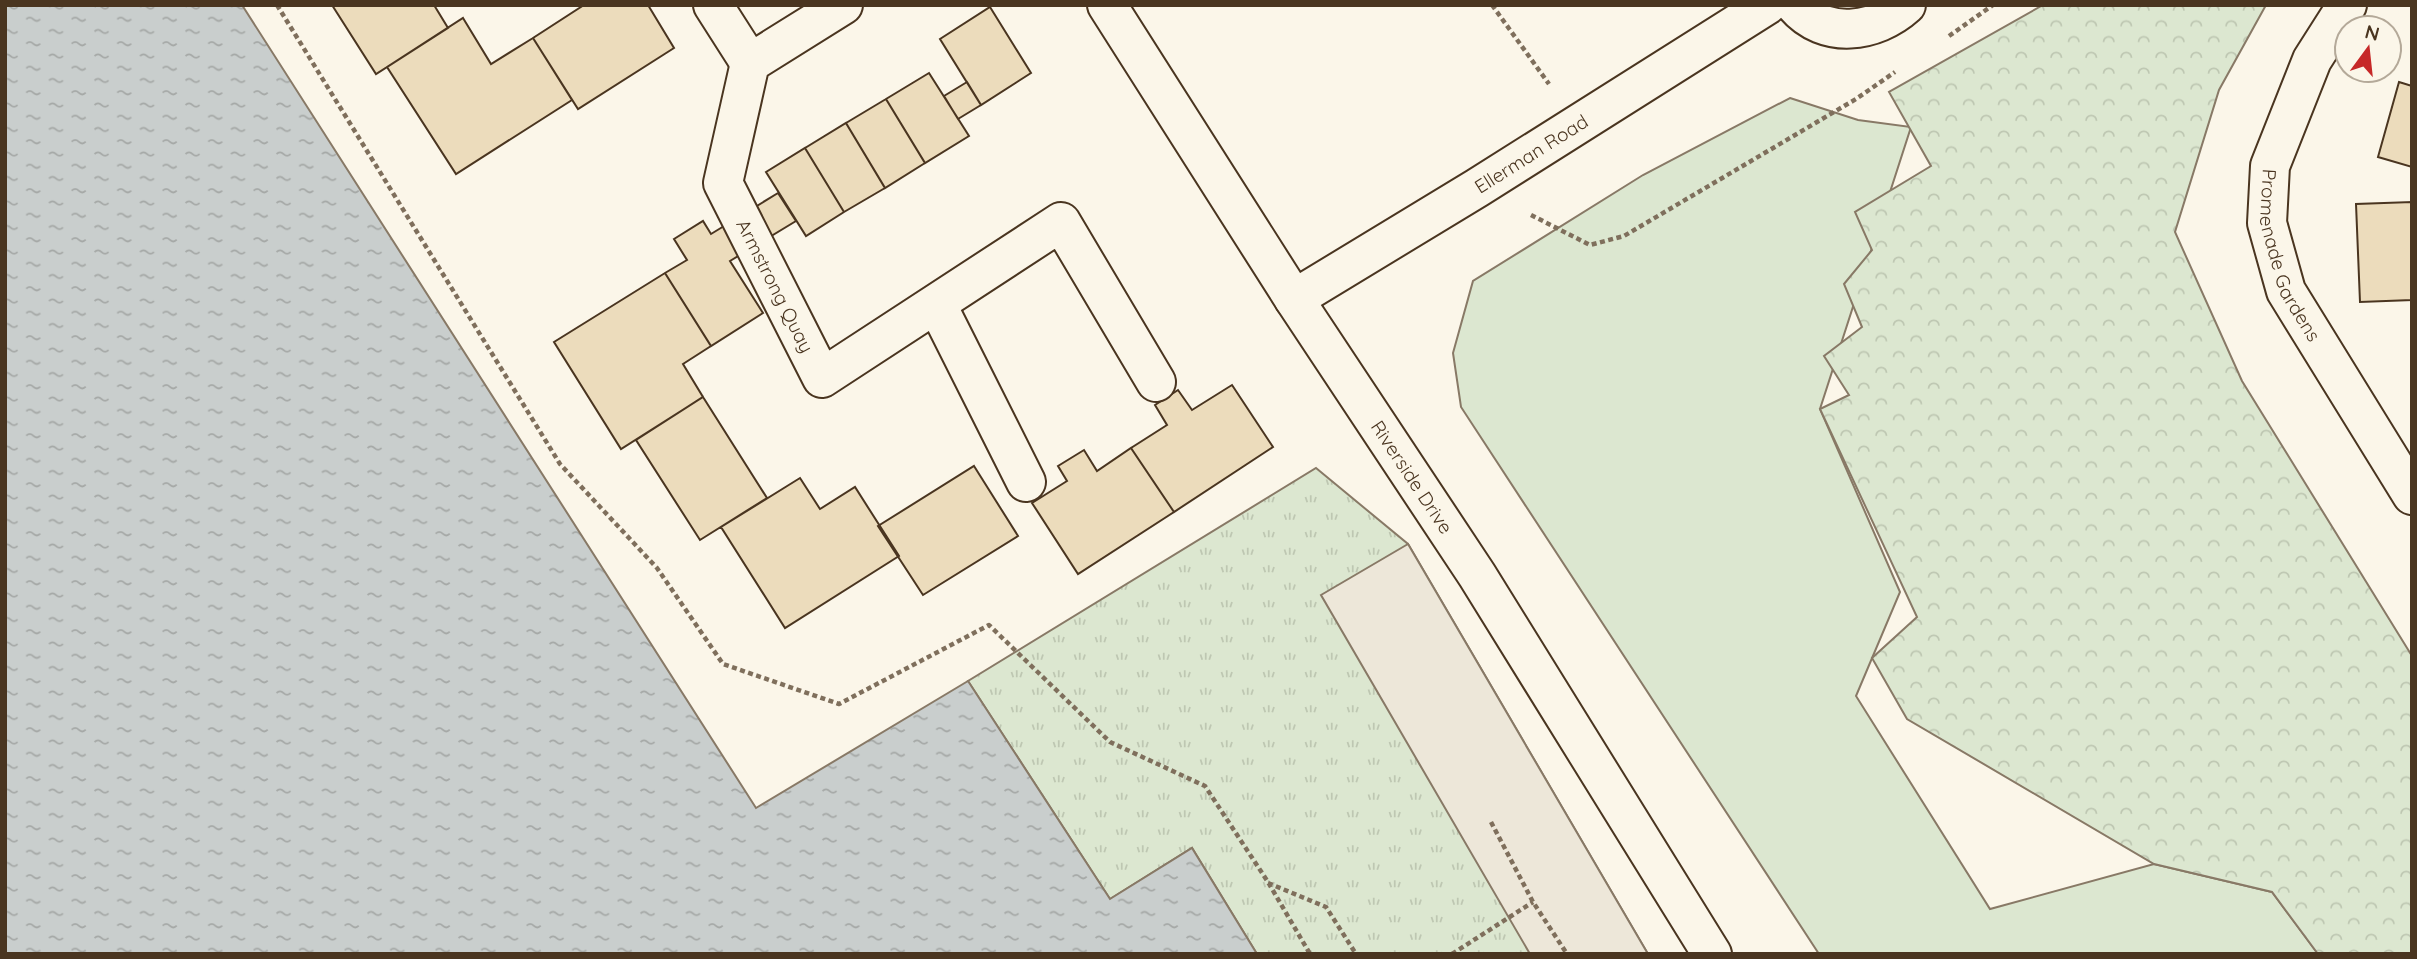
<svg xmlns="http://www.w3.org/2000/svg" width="2417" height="959" font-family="Quicksand,sans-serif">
<defs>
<pattern id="forest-crowns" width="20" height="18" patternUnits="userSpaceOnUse" patternTransform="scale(1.75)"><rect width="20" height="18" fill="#dce7d0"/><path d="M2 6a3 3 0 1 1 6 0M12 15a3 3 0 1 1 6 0" fill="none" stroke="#bec7b2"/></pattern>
<pattern id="park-tufts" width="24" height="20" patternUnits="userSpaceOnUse" patternTransform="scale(1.75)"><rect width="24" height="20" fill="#dce7d0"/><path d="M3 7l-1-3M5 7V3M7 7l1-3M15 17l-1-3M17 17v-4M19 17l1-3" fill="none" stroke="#bec7b2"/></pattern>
<pattern id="water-ripples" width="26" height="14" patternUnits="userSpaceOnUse" patternTransform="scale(1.75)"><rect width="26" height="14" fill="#c9cecd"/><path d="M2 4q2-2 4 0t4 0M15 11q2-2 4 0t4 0" fill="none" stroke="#a5a8a6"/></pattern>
</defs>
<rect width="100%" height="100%" fill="#fbf6e9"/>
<!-- grass -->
<path fill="#dce7d0" stroke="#887966" stroke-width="2" d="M1790,98L1858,120L1911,127L1820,409L1900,592L1856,696L1990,909L2154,864L2272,892L2318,954H1819L1461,407L1453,353L1473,281L1643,175Z"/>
<!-- forest -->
<path fill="url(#forest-crowns)" stroke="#887966" stroke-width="2" d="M2043,5H2266L2219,90L2175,232L2242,381L2412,656V954H2318L2272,892L2154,864L1907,719L1872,658L1917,617L1820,409L1849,395L1824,356L1862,327L1844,284L1872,250L1855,212L1931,166L1889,92Z"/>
<!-- park -->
<path fill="url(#park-tufts)" stroke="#887966" stroke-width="2" d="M1316,468L1408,544L1648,954H1257L1192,848L1110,899L968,681Z"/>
<!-- parking -->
<path fill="#ede7d9" stroke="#887966" stroke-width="2" d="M1408,544L1648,954H1530L1321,595Z"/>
<!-- water -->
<path fill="url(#water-ripples)" stroke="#887966" stroke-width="2" d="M5,5H242L756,808L968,681L1110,899L1192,848L1257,954H5Z"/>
<!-- building -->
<path fill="#ecdcbc" stroke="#4a3520" stroke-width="2" d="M332,5H434L448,28L376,74Z
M584,5H648L674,48L578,109L533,38Z
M990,7L1031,73L981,105L940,39Z
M463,18L491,64L533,38L572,100L456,174L387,67Z
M929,73L969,136L925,163L886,99Z
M967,82L981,105L958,119L944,96Z
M2399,82L2412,86V167L2378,157Z
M886,99L925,163L885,188L846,123Z
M846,123L885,188L844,212L805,148Z
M805,148L844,212L806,236L766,172Z
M778,193L796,221L730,261L763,313L711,346L665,273L687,260L674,239L703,221L711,234Z
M2412,202V300L2360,302L2356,204Z
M665,273L711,346L683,364L703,397L621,449L554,342Z
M1232,385L1273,447L1174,512L1131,448L1167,425L1155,405L1178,390L1192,410Z
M703,397L767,498L700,540L636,440Z
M1131,448L1174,512L1078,574L1032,503L1067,481L1058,466L1084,450L1097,471Z
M974,466L1018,536L923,595L878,526Z
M800,478L820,509L855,487L899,556L785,628L721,527Z"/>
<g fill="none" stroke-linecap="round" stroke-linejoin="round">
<defs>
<g id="minor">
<path d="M713,5L750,63"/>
<path id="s1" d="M843,5L750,63L723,183L822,378L1061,222L1156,382"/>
<path d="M1795,5C1825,40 1875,33 1906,5"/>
<path id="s2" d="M2347,5L2312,60L2270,166L2267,223L2286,291L2412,495"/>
<path id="s3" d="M1294,299L1477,188L1767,5"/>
<path d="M937,305L1026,482"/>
</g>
<g id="tertiary">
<path id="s4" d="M1107,5L1294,299L1477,575L1712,954"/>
</g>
</defs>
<!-- minor casing -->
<use href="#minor" stroke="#4a3520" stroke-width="42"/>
<!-- tertiary casing -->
<use href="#tertiary" stroke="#4a3520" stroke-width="42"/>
<!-- path -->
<path stroke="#7f6f5c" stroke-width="4.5" stroke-dasharray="5 3.5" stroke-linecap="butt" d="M277,5L560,464L657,568L723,664L839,704L989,625L1110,742L1205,786L1268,882L1310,954
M1492,5L1549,84
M1949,36L1993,5
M1531,215L1590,245L1624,236L1856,99L1895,72
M1491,822L1533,902L1567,954
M1268,883L1326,907L1356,954
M1452,954L1533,902"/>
<!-- minor -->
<use href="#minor" stroke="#fbf6e9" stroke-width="38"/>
<!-- tertiary -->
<use href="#tertiary" stroke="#fbf6e9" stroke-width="38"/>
</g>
<g text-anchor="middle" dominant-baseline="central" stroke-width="5" stroke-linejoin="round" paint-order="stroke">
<!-- street labels -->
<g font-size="19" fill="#4a3520" stroke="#fbf6e9">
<text stroke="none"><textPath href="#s3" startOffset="278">Ellerman Road</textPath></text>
<text stroke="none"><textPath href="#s2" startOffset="273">Promenade Gardens</textPath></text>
<text stroke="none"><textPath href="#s1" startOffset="348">Armstrong Quay</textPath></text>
<text stroke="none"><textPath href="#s4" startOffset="562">Riverside Drive</textPath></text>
</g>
</g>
<!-- border -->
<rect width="2417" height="959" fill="none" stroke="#4a3520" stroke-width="14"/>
<!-- north arrow -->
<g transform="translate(2368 49) rotate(15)"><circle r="33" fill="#fbf6e9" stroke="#b4a999" stroke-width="2"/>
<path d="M0-5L12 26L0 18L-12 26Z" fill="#c62828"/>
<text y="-10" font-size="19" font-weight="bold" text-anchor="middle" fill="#4a3520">N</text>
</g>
</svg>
